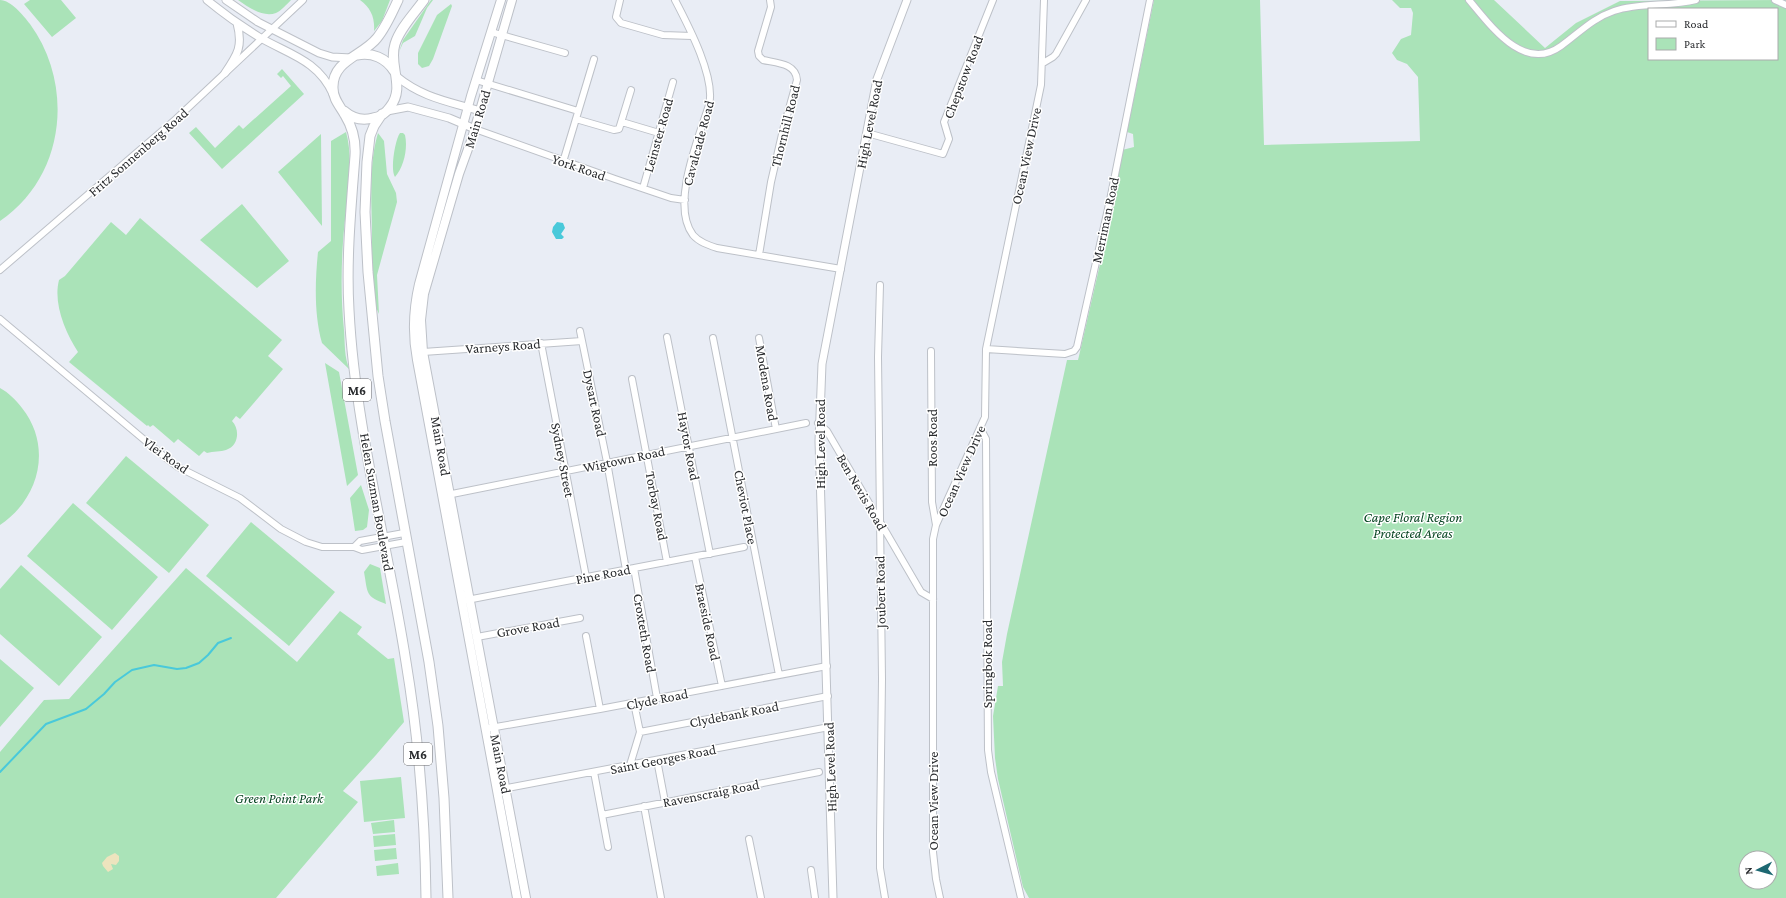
<svg xmlns="http://www.w3.org/2000/svg" width="1786" height="898" font-family="'Crimson Pro',serif">
<rect width="100%" height="100%" fill="#e9edf5"/>
<!-- green -->
<path fill="#aae3b8" fill-rule="evenodd" d="M0,0C11,0 24,16 30,24C75,86 65,177 0,221Z
M30,0H61L76,18L52,37L24,4Z
M238,0H291C287,4 281,11 276,13C263,18 248,7 238,0Z
M360,0H390L382,21L374,31C375,18 371,8 360,0Z
M431,0H433L427,8L415,36L403,43L399,52L403,40Z
M1154,0H1260L1264,145L1420,141L1418,77L1407,64L1397,60L1392,53L1401,39L1411,35L1413,13L1411,8H1400L1392,0H1494L1545,48L1576,23L1620,1L1786,0V898H1029L1023,887L998,779L995,758L993,716L998,686H1003L1002,662L1007,634L1067,360H1078L1079,356L1114,203L1122,150L1134,147L1133,134L1127,132ZM1649,9H1777V59H1649ZM1746,858H1770V882H1746Z
M451,4L452,6L433,59L429,66L422,68L418,64V53L437,15Z
M282,69L304,94L222,169L189,133L196,127L215,148L239,125L243,129L291,86L283,76L281,78L277,74Z
M346,132C355,163 345,209 343,242C341,271 341,301 344,330C345,342 344,359 350,370L322,343C314,315 315,281 318,252L331,241V141Z
M378,133L384,141L387,174L396,193L397,202L377,275L379,314C369,294 372,261 372,238C372,204 368,166 378,133Z
M400,133H403L405,135C408,148 404,167 395,177C390,170 395,140 400,133Z
M321,134L322,226L278,172Z
M242,204L289,261L257,288L200,240Z
M140,218L282,340L268,356L283,369L240,419L236,416L232,421C240,429 239,446 226,450C221,452 213,451 207,453L204,451L199,456L178,439L174,443L153,425L150,427L148,425L147,426L69,362L78,352C65,332 53,303 59,280L65,276L111,222L126,235Z
M325,363L339,372L358,475L347,486Z
M0,388C9,393 16,400 22,408C53,447 39,499 0,525Z
M126,456L209,525L169,573L86,503Z
M361,485L369,510L367,527L363,530L355,531L350,498Z
M73,503L158,577L112,630L27,556Z
M251,522L335,592L289,646L206,576Z
M370,564L380,568L386,604C365,596 368,594 364,572Z
M21,565L102,637L59,686L0,634V589Z
M186,568L297,662L340,611L362,627L357,634L388,659L394,658L404,722L376,755L343,791L358,802L276,898H0V752L44,700L69,699Z
M0,659L34,688L0,727Z
M401,777L405,818L364,822L360,781Z
M394,820L395,832L373,834L371,823Z
M395,834L396,845L374,847L373,836Z
M396,848L397,859L375,861L374,850Z
M398,863L399,874L377,876L376,866Z"/>
<!-- sand -->
<path fill="#ede4be" d="M115,853L119,856V861L116,865L111,864L113,869L108,872L103,866L102,863L107,857Z"/>
<!-- water -->
<path fill="#49c9da" d="M557,222L563,223L565,228L561,234L564,237L562,239H556L552,232L553,227Z"/>
<g fill="none" stroke-linecap="round" stroke-linejoin="round">
<!-- stream -->
<path stroke="#49c9da" stroke-width="2" d="M0,772L46,724L86,709L104,694L115,682L132,670L154,665L177,669L186,668L199,663L208,655L218,643L231,638"/>
<defs>
<path id="minor" d="M620,0L616,17L621,23L663,35L692,36
M675,0C688,25 716,78 709,105C699,137 670,205 693,235C699,242 708,245 717,248L841,269
M1469,0C1491,26 1524,73 1561,46C1579,33 1593,18 1614,11C1641,2 1669,7 1696,0
M1775,0L1786,5
M491,32L565,53
M1043,63L1053,57L1056,54L1086,0
M476,80L578,111
M576,119L614,130L619,129L631,90
M622,122L659,133
M475,129L615,179L671,198L685,200
M867,133L943,154L949,139L944,122L993,0
M563,162L594,59
M643,188L673,82
M759,255L771,182L783,130L797,80C796,63 776,63 763,60L759,56L758,51L771,7L770,0
M0,270L176,119L303,0
M880,285L878,357L882,679L880,835V868L885,898
M0,319L166,458L178,467L240,498L281,529L306,542L322,547H354L362,550L406,542
M580,331L607,462L626,570
M667,337L710,554
M713,338L779,675
M759,338L776,429
M541,343L586,577
M986,349L1065,354L1074,351L1077,347L1110,200L1150,0
M931,351L932,502L936,525
M423,352L582,341
M632,379L667,562
M818,423L827,431L921,592L933,599
M980,428L986,439L988,750L991,772L1021,898
M447,495L806,423
M354,547L360,541L404,533
M695,557L722,686
M634,568L657,698
M467,600L744,547
M586,636L600,709
M477,637L580,618
M490,728L600,709L827,666
M640,732L828,696
M657,760L665,802
M630,765L640,732L634,703
M594,772L608,847
M502,789L829,727
M644,806L661,898
M602,815L819,772
M749,839L761,898
M811,870L815,898
M940,898L936,879L933,852V539L936,525L985,417L986,349L1041,85L1044,0"/>
<path id="tertiary" d="M207,0C224,14 241,26 259,37C288,54 318,60 333,94
M226,0L258,22L319,53L332,57L351,58
M225,73C238,54 243,46 237,23
M396,76C423,98 447,101 480,111
M387,111L408,107L449,118L475,129
M833,898L819,441L822,364L877,79L907,0"/>
<path id="secondary" d="M501,0L471,96L419,284C413,310 412,334 417,360L517,898
M512,0L472,138L459,174L424,294L421,320L423,352L526,898"/>
<path id="primary" d="M398,0C392,13 386,27 377,38C363,56 332,60 333,88C333,99 340,106 345,115C353,128 356,141 355,156C351,208 346,259 349,310C355,428 388,546 406,662C419,740 425,819 426,898
M357,55C372,52 386,58 394,71
M344,111C352,118 362,121 373,118C380,117 386,113 390,107C406,87 388,66 395,44C400,28 414,14 424,0
M382,114L374,126L370,136L367,162L365,212L368,272L378,376L385,421L429,662L438,726L444,798L448,898"/>
</defs>
<!-- minor casing -->
<use href="#minor" stroke="#bdc1c8" stroke-width="8"/>
<!-- tertiary casing -->
<use href="#tertiary" stroke="#bdc1c8" stroke-width="9"/>
<!-- secondary casing -->
<use href="#secondary" stroke="#bdc1c8" stroke-width="10"/>
<!-- primary casing -->
<use href="#primary" stroke="#bdc1c8" stroke-width="11"/>
<!-- minor -->
<use href="#minor" stroke="#fff" stroke-width="6"/>
<!-- tertiary -->
<use href="#tertiary" stroke="#fff" stroke-width="7"/>
<!-- secondary -->
<use href="#secondary" stroke="#fff" stroke-width="8"/>
<!-- primary -->
<use href="#primary" stroke="#fff" stroke-width="9"/>
</g>
<g text-anchor="middle" dominant-baseline="central" stroke-width="3" stroke-linejoin="round" paint-order="stroke">
<!-- shield labels -->
<g fill="#fff" stroke="#6a6b6d" stroke-width="1">
<rect x="343" y="379" width="28" height="22" rx="3"/>
<rect x="404" y="743" width="28" height="22" rx="3"/>
</g>
<g font-size="13" font-weight="bold" fill="#2a2c2f">
<text x="357" y="390">M6</text>
<text x="418" y="754">M6</text>
</g>
<!-- street labels -->
<g font-size="14" fill="#2a2c2f" stroke="#fff">
<text transform="translate(963 77) rotate(-69)">Chepstow Road</text>
<text transform="translate(477 119) rotate(-73)">Main Road</text>
<text transform="translate(869 124) rotate(-79)">High Level Road</text>
<text transform="translate(785 126) rotate(-76)">Thornhill Road</text>
<text transform="translate(658 135) rotate(-74)">Leinster Road</text>
<text transform="translate(698 143) rotate(-75)">Cavalcade Road</text>
<text transform="translate(138 152) rotate(-41)">Fritz Sonnenberg Road</text>
<text transform="translate(1026 156) rotate(-78)">Ocean View Drive</text>
<text transform="translate(579 167) rotate(19)">York Road</text>
<text transform="translate(1105 220) rotate(-78)">Merriman Road</text>
<text transform="translate(503 346) rotate(-4)">Varneys Road</text>
<text transform="translate(767 383) rotate(80)">Modena Road</text>
<text transform="translate(595 403) rotate(78)">Dysart Road</text>
<text transform="translate(932 438) rotate(-90)">Roos Road</text>
<text transform="translate(820 444) rotate(-90)">High Level Road</text>
<text transform="translate(441 446) rotate(80)">Main Road</text>
<text transform="translate(689 446) rotate(79)">Haytor Road</text>
<text transform="translate(166 455) rotate(35)">Vlei Road</text>
<text transform="translate(624 459) rotate(-12)">Wigtown Road</text>
<text transform="translate(563 460) rotate(79)">Sydney Street</text>
<text transform="translate(961 471) rotate(-66)">Ocean View Drive</text>
<text transform="translate(862 492) rotate(60)">Ben Nevis Road</text>
<text transform="translate(377 502) rotate(80)">Helen Suzman Boulevard</text>
<text transform="translate(657 506) rotate(79)">Torbay Road</text>
<text transform="translate(746 507) rotate(79)">Cheviot Place</text>
<text transform="translate(603 574) rotate(-11)">Pine Road</text>
<text transform="translate(880 592) rotate(-91)">Joubert Road</text>
<text transform="translate(708 622) rotate(78)">Braeside Road</text>
<text transform="translate(528 627) rotate(-10)">Grove Road</text>
<text transform="translate(645 633) rotate(80)">Croxteth Road</text>
<text transform="translate(987 664) rotate(-90)">Springbok Road</text>
<text transform="translate(657 699) rotate(-11)">Clyde Road</text>
<text transform="translate(734 714) rotate(-11)">Clydebank Road</text>
<text transform="translate(663 759) rotate(-11)">Saint Georges Road</text>
<text transform="translate(501 764) rotate(79)">Main Road</text>
<text transform="translate(830 767) rotate(-92)">High Level Road</text>
<text transform="translate(711 793) rotate(-11)">Ravenscraig Road</text>
<text transform="translate(933 801) rotate(-90)">Ocean View Drive</text>
</g>
<!-- park labels -->
<g font-size="14" font-style="italic" fill="#064421" stroke="#fff">
<text x="1413" y="517">Cape Floral Region<tspan x="1413" dy="16">Protected Areas</tspan></text>
<text x="279" y="798">Green Point Park</text>
</g>
</g>
<!-- legend -->
<rect x="1648" y="8" width="130" height="52" fill="#ffffff" stroke="#aaabac"/>
<rect x="1656" y="21" width="20" height="6" fill="#ffffff" stroke="#aaabac"/>
<text x="1684" y="28" font-size="12" fill="#2a2c2f">Road</text>
<rect x="1656" y="38" width="20" height="12" fill="#aae3b8" stroke="#aaabac"/>
<text x="1684" y="48" font-size="12" fill="#2a2c2f">Park</text>
<!-- north arrow -->
<g transform="translate(1758 870) rotate(264)"><circle r="19" fill="#ffffff" stroke="#aaabac"/>
<path d="M0-3L7 15L0 10L-7 15Z" fill="#1d6872"/>
<text y="-6" font-size="11" font-weight="bold" text-anchor="middle" fill="#2a2c2f">N</text>
</g>
</svg>
